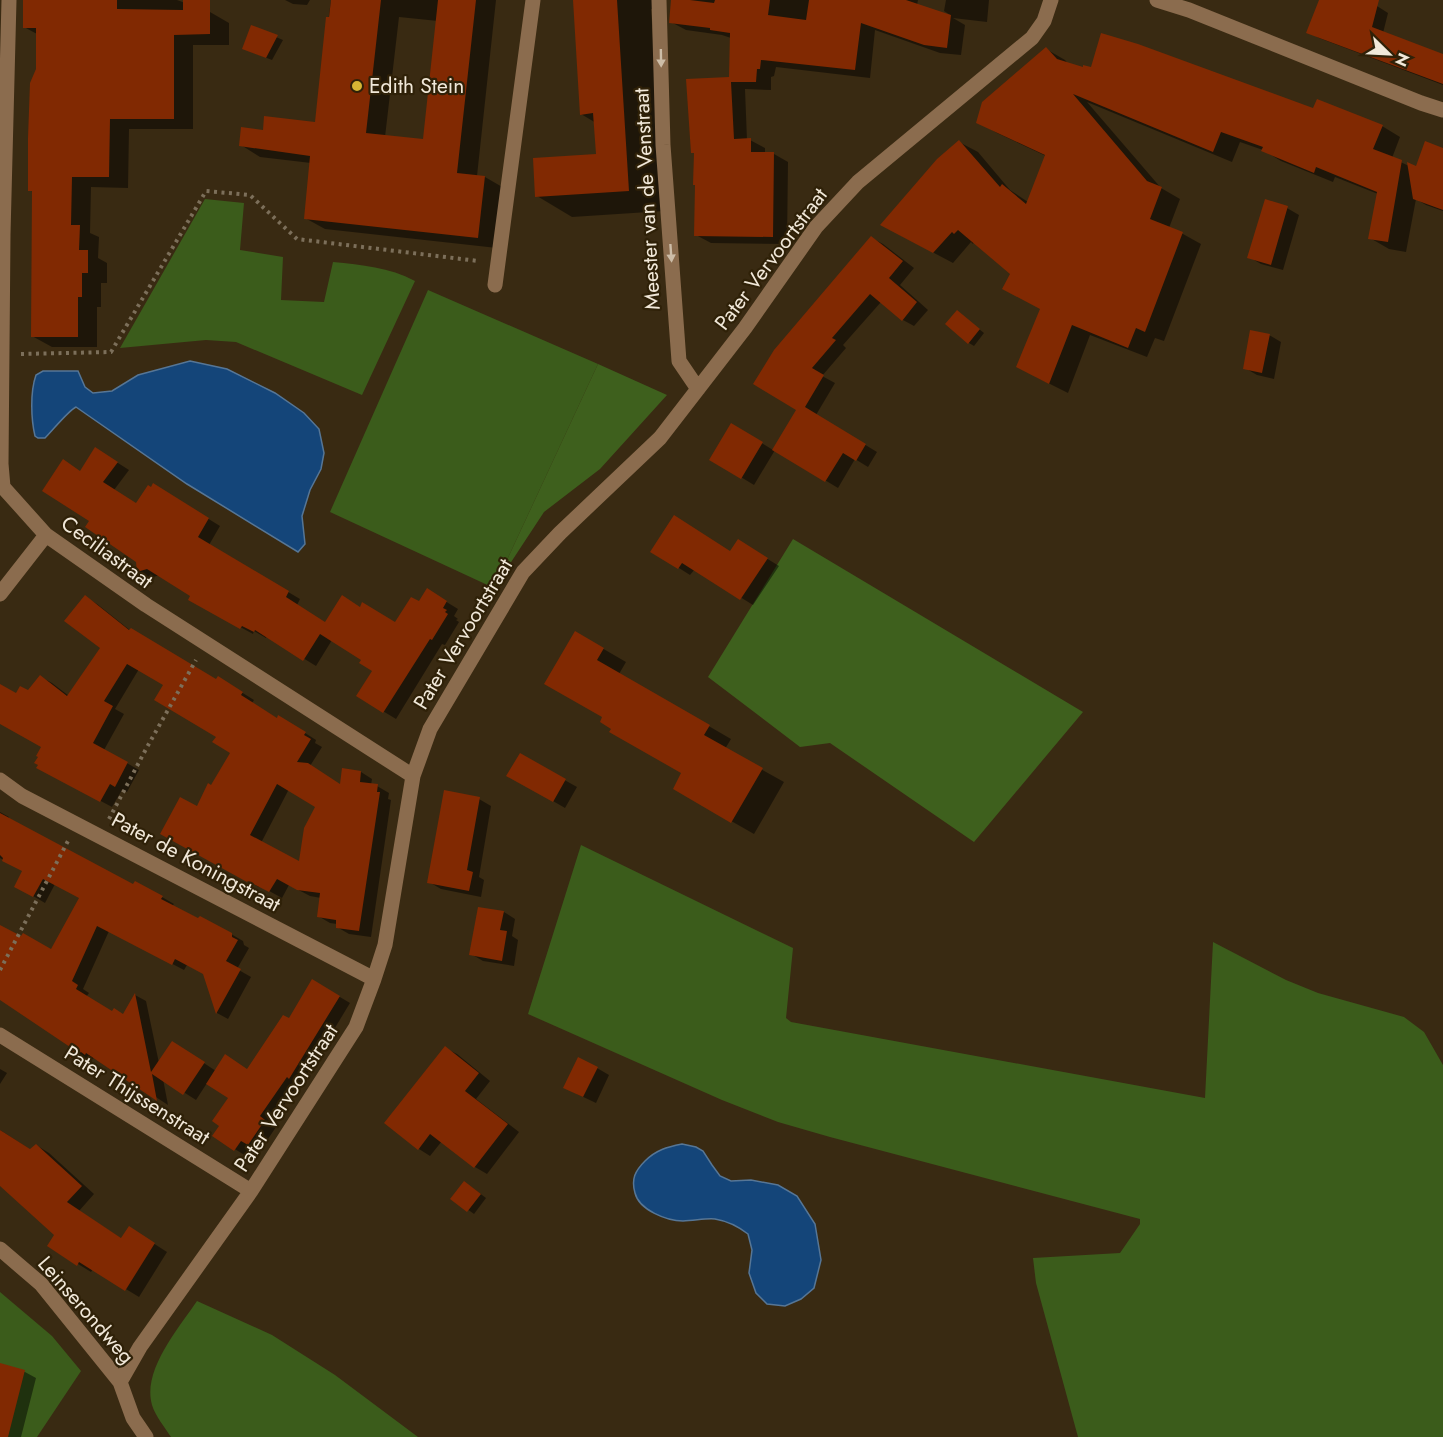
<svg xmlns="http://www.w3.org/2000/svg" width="1443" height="1437" font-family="Jost,sans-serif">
<rect width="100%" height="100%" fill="#392a12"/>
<!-- green -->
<path fill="#3b5c1b" d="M205,199L244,203L240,250L283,257L281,300L324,302L333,262C362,265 389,267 415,281L362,395L236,342L206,340L120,348Z
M428,290L598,364L494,588L330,512Z
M581,845L793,948L786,1018L791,1022L1205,1098L1213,942L1286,980L1318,993L1404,1017L1424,1032L1443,1065V1437H1078L1036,1283L1033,1258L1120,1253L1140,1224V1219L830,1137L778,1122L722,1100L528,1014Z
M0,1292L52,1336L81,1371L37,1437H0Z
M197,1301L272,1335L335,1375L418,1437H171C165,1428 155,1415 152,1405C142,1370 179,1328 197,1301Z"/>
<!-- forest -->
<path fill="#3e601d" d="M598,364L667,395L600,469L544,512L494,588Z
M793,539L1083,712L974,842L830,743L800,747L708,677Z"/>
<!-- water -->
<path fill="#144579" stroke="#567696" stroke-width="1.5" d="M190,361L227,369L275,393L304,413L319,429L324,453L321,469L310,490L302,516L305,544L298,552L187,484L76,407C68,411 53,430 45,438H38L35,436C31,419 30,392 36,375L43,371H78L85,387L93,393L112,391L138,375Z
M682,1144L696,1147L703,1151L712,1165L720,1176L731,1181L751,1180L778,1185L797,1196L815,1224L821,1260L814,1288L801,1299L785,1306L767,1304L756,1293L749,1273L752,1250L748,1234C739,1227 727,1221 715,1219C705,1218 694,1221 683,1221C667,1221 639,1210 635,1193C631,1179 635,1171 645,1161C656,1150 667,1147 682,1144Z"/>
<!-- shadow -->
<path fill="#0007" fill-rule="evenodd" d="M24,0H177L210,12L229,23V45H193V129H129L128,188L91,187L90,233L99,237L98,258L107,263V283H101V307H97V347H52L32,336L33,192L30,190L37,69V34L24,27Z
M285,0H310L307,5L293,4Z
M331,0H496L477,176L485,177L504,188L497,248L325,229L305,218L311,163L260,157L241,145L264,132L316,124L320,84ZM399,17L438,21L424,141L385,137Z
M574,0H658L657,10L651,9L664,211L572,217L537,196L598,156L596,123L581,114Z
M673,0H918L917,5L950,16V15L944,11L946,0H989L987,22L953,18L965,25L961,55L940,53L875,30L870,78L776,67L774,76L771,77V90L745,89L747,140H750L765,148V154H774L788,162L787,244L711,243L696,235L731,78V38L722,35L686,30L671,22Z
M1321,0H1359L1377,6L1388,13L1383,33L1443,56V85L1319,38L1308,32Z
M252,27L283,40L272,60L244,49Z
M1046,49L1065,60L1069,65L1314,110L1382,126L1400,137L1392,158L1409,166L1417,168L1443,149V211L1426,205L1416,199L1406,252L1389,249L1370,238L1378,194L1335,177L1333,182L1281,161L1263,150L1240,142L1232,162L1087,102L1161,188L1180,199L1169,228L1183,234L1201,244L1164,341L1155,338L1147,357L1090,335L1068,393L1036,377L1041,309L1012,274L974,242L973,244L971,242L953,263L900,235L959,142L978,152L1010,190L1028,202L1046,156L997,133L978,122Z
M1287,208L1299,215L1283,270L1261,264L1249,257Z
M872,238L883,244L914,268L900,285L928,310L914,326L903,320L881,302L843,345L846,348L822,376L835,383L816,415L877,452L868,467L855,459L838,488L775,450L754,485L711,459L732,425L773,450L798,409L755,384Z
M958,312L984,333L974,346L969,343Z
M1269,335L1281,342L1274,379L1257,375L1245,368Z
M107,456L129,470L114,490L137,505L165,492L220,526L209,545L300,599L297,605L326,624L360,608L396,624L419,603L427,590L458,609L454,616L458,619L456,620L459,622L445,645L442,644L396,719L358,696L374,671L363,659L332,640L316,666L267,636L266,638L254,631L253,634L202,606L192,595L160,575L150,578L139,572L138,561L91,521L81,472Z
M750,548L779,566L753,605L695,569L690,575L652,551L731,553Z
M85,597L97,604L131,631L216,681L230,685L254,700L252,703L278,719L291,724L316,740L315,743L322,747L310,766L341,786L361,772L372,779L371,785L377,786L389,793L388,799L391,800L371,937L349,934L337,927V924L330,923L318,916L321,898L310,896L289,885L282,898L260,886L259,887L162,833L197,808L232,753L218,737L165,685L139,669L115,709L124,714L104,750L139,770L127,792L122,790L112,807L50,774L43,746L0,723V692L17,695L28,692L41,677L52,683L69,696L102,648ZM289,789L317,807L301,864L261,843Z
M576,633L626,662L619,674L731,739L725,749L784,782L754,834L675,789L683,773L613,728L604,717Z
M520,755L577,787L565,808L508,775Z
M479,799L491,806L479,877L484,880L481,897L441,889L429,882Z
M0,812L9,817L8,819L113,876L162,897L174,904L172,906L231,934L243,941L244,945L249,948L237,969L251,977L228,1019L217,1013L205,974L187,965L184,970L109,931L83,989L89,993L86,997L112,1013L124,1015L135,995L146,1001L159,1063L184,1050L216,1071L248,1070L290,1020L313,981L350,1003L301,1084L299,1083L271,1124L276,1127L260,1151L253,1147L246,1156L214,1136L221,1125L230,1098L207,1083L196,1100L163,1079L168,1105L98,1059L97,1060L94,1058L83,1064L71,1057V1046L0,998V927L52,951L81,897L55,884L45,903L16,886L24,871L0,858Z
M504,912L515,919L512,936L518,940L514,966L483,961L471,954Z
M445,1048L457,1054L490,1081L476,1099L519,1132L487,1174L475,1167L442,1141L430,1156L419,1149Z
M597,1068L609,1075L596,1103L577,1094Z
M0,1069L7,1073L0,1084Z
M0,1130L31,1150L36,1145L49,1153L94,1194L79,1211L122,1239L142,1236L167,1252L139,1297L93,1269L91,1272L49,1246L56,1235L0,1184Z
M470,1186L486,1198L474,1214L452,1198Z
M0,1365L25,1372L36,1378L21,1437H0Z"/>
<!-- building -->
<path fill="#812902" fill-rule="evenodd" d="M23,0H117V9L183,10V0H210V34L174,35V119H110L109,177H72L71,225H80L79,250H88V273H82V297H78V337H31L32,191H28V138L30,83L36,69V28H23Z
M331,0H381L366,133L423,139L438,0H476L457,173L485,176L478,238L304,219L310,156L239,146L241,127L263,130L264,116L315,122L326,17H329Z
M573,0H617L629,191L535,197L533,158L596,154L593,113L580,115Z
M671,0H690L714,3L715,0H770L768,15L806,20L809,0H906L951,15L947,48L924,45L861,23L855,70L761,60L760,69H757L756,82H731L734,139L751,138V152H774L773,237L694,236L695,185H693L694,153H691L686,79L729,77L730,33L710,30V28L669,23Z
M1319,0H1379L1372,27L1443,54V84L1306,33Z
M251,25L278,35L266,58L242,49Z
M1101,33L1138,44L1313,108L1317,99L1383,125L1373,149L1402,160L1388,242L1368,239L1377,192L1316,167L1314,173L1261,151L1263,147L1221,132L1213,152L1073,94L1147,181L1162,187L1150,219L1183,232L1145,332L1136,328L1128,348L1072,325L1049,384L1016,367L1040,309L1002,289L1010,274L958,230L954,234L952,232L933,253L880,225L937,159L959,140L1000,187L1002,184L1026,204L1045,155L976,123L982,102L1046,47L1057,59L1083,67V65L1091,67Z
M1425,141L1443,148V210L1413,199L1407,162L1416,166Z
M1265,199L1288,206L1271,265L1247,258Z
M871,236L903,261L889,278L917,302L902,321L870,294L832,338L836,340L812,368L824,375L805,407L866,444L856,461L843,453L825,482L772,450L796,410L753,384L774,350Z
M957,310L980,329L968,344L945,324Z
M1250,330L1270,334L1262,373L1243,369Z
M731,423L763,442L741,479L709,460Z
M95,447L118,462L103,482L136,503L148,485L151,487L153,483L209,518L198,537L289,591L286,597L325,622L342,595L360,607L362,602L395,622L411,597L419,601L427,588L447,601L443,608L447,610L445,612L448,614L432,640L430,639L383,713L356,696L372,671L359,663L361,660L320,634L303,661L255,630L254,632L242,626L240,629L188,600L190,596L147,569L137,572L136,562L85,527L89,521L42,491L63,459L80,471Z
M674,515L730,551L738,539L768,558L740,600L682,563L678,569L650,552Z
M85,595L129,630L131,628L216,679L218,676L243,692L241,695L277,718L278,715L306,732L304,735L311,739L297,762L308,763L340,784L342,768L361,771L360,782L378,784L377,792H380L359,931L336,928V920L317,917L320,893L297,890L277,879L269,892L248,881L247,882L160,834L180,797L197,806L208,783L211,785L230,753L212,742L216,737L154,700L163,685L127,664L104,701L113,706L93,743L128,762L115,787L110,784L100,802L36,768L38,765L34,763L38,757L36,756L41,747L0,724V684L16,693L20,686L28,690L40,675L67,696L100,648L64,621ZM277,784L315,807L304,828L299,861L250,835Z
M575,631L604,648L597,660L710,725L704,735L763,768L731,823L673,789L681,773L609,732L611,729L600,722L602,717L544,684Z
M520,753L566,779L553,802L506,776Z
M444,790L480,797L467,870L473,872L469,891L427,883Z
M0,813L133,884L135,881L163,896L161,899L198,918L200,916L232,933V937L238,940L226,961L241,969L216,1014L203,974L175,959L172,965L97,926L72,981L78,985L76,989L112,1011L114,1008L123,1014L135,993L151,1072L172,1041L205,1062L183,1095L152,1074L157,1101L86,1053L85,1055L81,1052L70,1058V1047L0,1000V925L21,936L23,933L51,949L79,898L43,879L33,897L14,887L22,871L2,861L3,858L0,855Z
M478,907L504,911L500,930L507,931L502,961L469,955Z
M312,979L340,996L289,1079L287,1077L260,1116L265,1120L248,1145L241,1141L234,1151L212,1136L219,1126L212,1121L228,1098L206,1084L225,1054L247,1069L283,1015L289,1018Z
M445,1046L479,1073L465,1091L508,1124L474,1168L430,1134L418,1150L384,1123Z
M578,1057L598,1067L583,1097L563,1088Z
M0,1130L30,1149L36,1144L82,1186L67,1202L121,1238L129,1226L155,1243L125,1291L79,1262L77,1266L47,1246L54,1235L0,1186Z
M464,1181L481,1194L467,1212L450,1199Z
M0,1363L25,1370L8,1437H0Z"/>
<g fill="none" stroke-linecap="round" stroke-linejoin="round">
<!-- path -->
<path stroke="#7c6f5a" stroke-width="4" stroke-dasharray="3 4.5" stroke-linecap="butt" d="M21,354L111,352L206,191L250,195L297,239L478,261
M109,819L146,749L196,660
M0,970L68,841"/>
<!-- minor -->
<path stroke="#8b6c4e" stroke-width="15" d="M659,0L663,145L679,361L698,389
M1157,0L1189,10L1421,103L1443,110
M0,234H3L1,464L3,487L46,535L146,605L413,776
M3,234L9,0
M495,285L533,0
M0,594L46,535
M0,780L22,796L374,979
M0,1035L251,1191
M0,1249L41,1284L120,1382L133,1418L146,1437
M120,1382L140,1347L251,1191L356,1027L374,979L385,945L413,776L430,729L523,572L560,533L660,438L745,328L816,227L858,182L1032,38L1044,21L1051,0"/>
</g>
<!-- one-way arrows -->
<defs><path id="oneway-solid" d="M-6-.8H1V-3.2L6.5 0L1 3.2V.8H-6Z" transform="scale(1.5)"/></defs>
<g fill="#cdbda8">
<use href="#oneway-solid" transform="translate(661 58) rotate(89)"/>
<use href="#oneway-solid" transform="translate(671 253) rotate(86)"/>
</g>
<!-- markers -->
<circle fill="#d6b534" stroke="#2f2108" stroke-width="2" cx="357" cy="86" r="6"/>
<g text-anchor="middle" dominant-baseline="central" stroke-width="4.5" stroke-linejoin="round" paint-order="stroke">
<!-- poi labels -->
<g font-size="21" fill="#f1e8d9" stroke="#2f2108" text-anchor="start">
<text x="369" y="86">Edith Stein</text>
</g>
<!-- street labels -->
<g font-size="21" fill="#f1e8d9" stroke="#2f2108">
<text transform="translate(647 199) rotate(-93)">Meester van de Venstraat</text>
<text transform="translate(771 259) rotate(-53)">Pater Vervoortstraat</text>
<text transform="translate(107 552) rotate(36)">Ceciliastraat</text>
<text transform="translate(463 634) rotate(-59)">Pater Vervoortstraat</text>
<text transform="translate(196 862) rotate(28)">Pater de Koningstraat</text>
<text transform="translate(137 1095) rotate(32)">Pater Thijssenstraat</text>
<text transform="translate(286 1098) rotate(-57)">Pater Vervoortstraat</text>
<text transform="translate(86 1310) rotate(49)">Leinserondweg</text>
</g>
</g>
<!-- north arrow -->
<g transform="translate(1389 54) rotate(114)" stroke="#2f2108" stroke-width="4.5" paint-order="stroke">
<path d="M0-4.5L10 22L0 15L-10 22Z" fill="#f1e8d9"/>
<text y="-9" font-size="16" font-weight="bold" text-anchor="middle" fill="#f1e8d9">N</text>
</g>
</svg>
